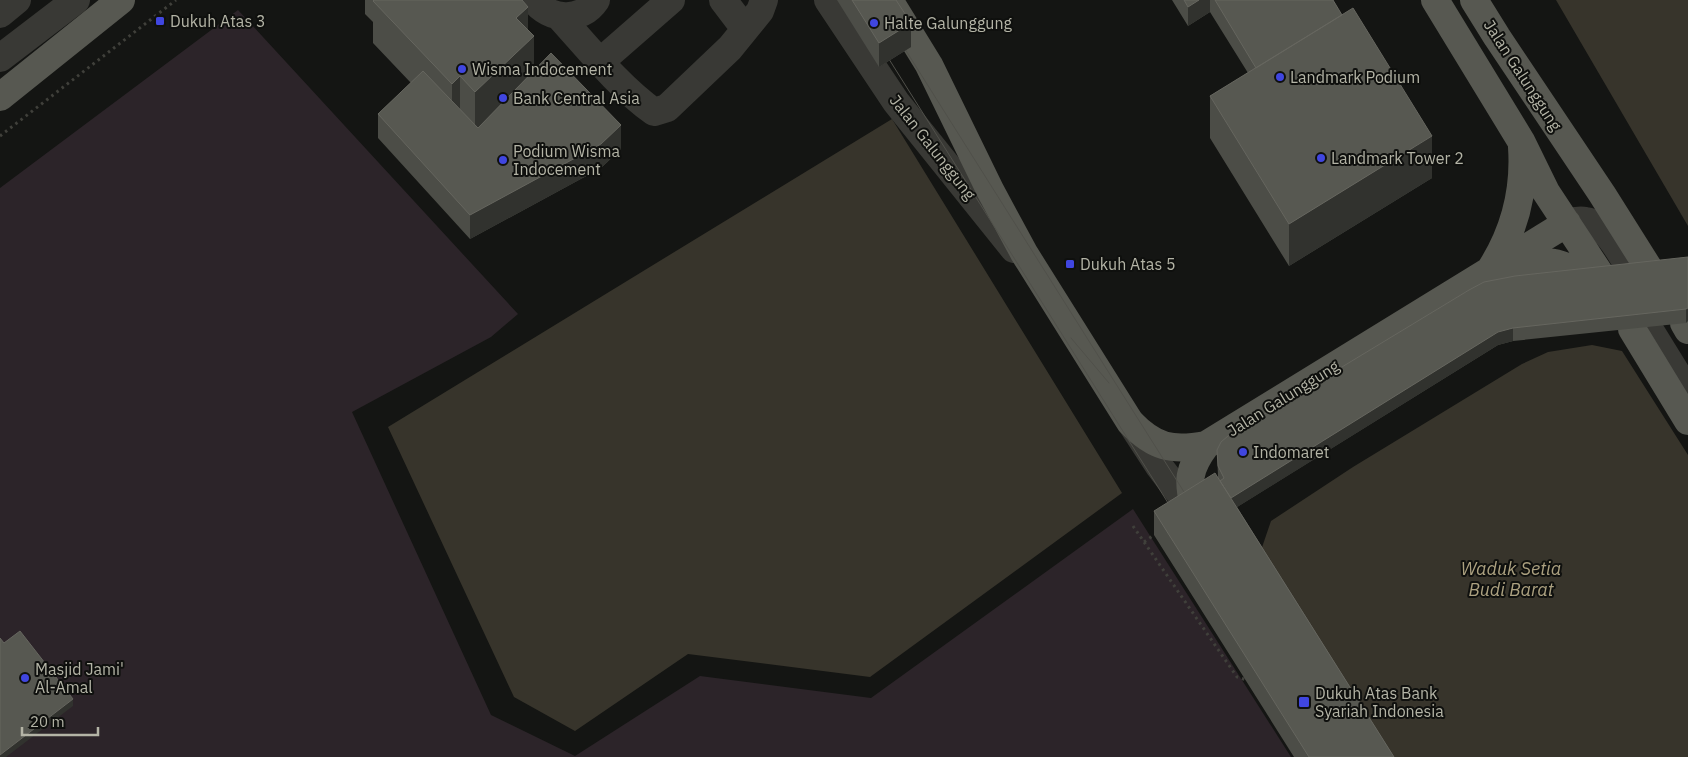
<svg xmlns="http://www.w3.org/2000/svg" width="1688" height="757" font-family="'IBM Plex Sans',sans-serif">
<rect width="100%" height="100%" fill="#141513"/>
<!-- grass -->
<path fill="#2c2429" d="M238,10L518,314L491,337L352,412L491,715L575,756L700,676L871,698L1133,509L1291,757H0V188Z"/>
<!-- water -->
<path fill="#37342b" d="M1556,0H1688V226Z
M892,119L1122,493L870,677L688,654L575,731L514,697L388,427Z
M1592,345L1622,351L1688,455V757H1382L1258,559L1271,521L1353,467L1522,364L1548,352Z"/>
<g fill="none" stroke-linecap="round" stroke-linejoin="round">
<!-- path -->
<path stroke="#40403b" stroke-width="3" stroke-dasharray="2.5 4" stroke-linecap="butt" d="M0,136L176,0
M1133,526L1237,677L1250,681
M1144,542L1154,535"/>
<!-- minor -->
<path stroke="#393935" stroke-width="28" d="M534,0C549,20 581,23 596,0
M723,0L745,29
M828,0L896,102L1014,249
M0,14L17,0
M559,16C589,49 618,86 654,112L667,108L730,48L760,11L764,0
M0,58L76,0
M600,62L671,0
M1567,223C1573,221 1580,220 1586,221C1608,224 1624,260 1635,277
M1648,327L1688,392
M1131,423L1159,466L1193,511"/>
<!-- major -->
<path stroke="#575851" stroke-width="28" d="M889,0L929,65L990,190L1024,253L1130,422C1155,448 1172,451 1206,445L1567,223
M1435,0L1521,141L1546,192L1604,280
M1474,0L1497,37L1602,194L1653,275
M0,97L121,0
M1506,267C1544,258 1561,259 1594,282
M1490,270C1514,233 1525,191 1522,147
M1684,323L1688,330
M1632,329L1688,421
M1195,510C1187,482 1188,469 1206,445"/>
<!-- tram -->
<path stroke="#50504a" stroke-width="1" d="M898,38L1191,503
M882,48L1175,514
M1071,338L1109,383"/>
</g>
<!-- wall -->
<path fill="#4c4d47" d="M365,0H522L528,30L534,71L621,149L601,168L470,239L378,138V114L411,83L373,43V22L365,14Z
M837,0H896L911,47L879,67Z
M1172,0H1333L1432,178L1289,266L1210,138V96L1248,73L1210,12L1188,26Z
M1688,257L1686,323L1513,341L1498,345L1237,507L1394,757H1294L1154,535V511L1218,477L1217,450L1221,442Z"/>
<!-- shaded-wall -->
<path fill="#31322e" d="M1199,0H1210V12L1188,26V7Z
M528,7V42L534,36V78L475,135V92L516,18Z
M911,23V47L879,67V43Z
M460,76V118L452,126V84Z
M621,125V149L601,168L470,239V215Z
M1432,136V178L1289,266V224Z
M1688,308V321L1686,323V309Z
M1513,328V341L1498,345L1226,514V501L1498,332Z
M73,699V706L6,757H0V755Z"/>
<!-- building -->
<path fill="#575851" stroke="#66665f" d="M374,0H522L528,7L516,18L534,36L475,92L460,76L452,84L373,1Z
M852,0H896L911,23L879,43Z
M1184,0H1199L1188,7Z
M1215,0H1333L1342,15L1256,68Z
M1353,8L1432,136L1289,224L1210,96Z
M551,53L621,125L601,144L470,215L378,114L423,71L478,128Z
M1688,257V308L1686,309L1513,328L1498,332L1231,498L1220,481L1224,478L1218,466L1217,450L1221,442L1228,436L1469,290L1484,282L1515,276Z
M1215,473L1394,757H1309L1154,511Z
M20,631L73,699L0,755V638L4,643Z"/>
<!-- markers -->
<g fill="#4046e0" stroke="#0f100e" stroke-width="2">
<rect x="155" y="16" width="10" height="10" rx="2.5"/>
<circle cx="874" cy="23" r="5"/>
<circle cx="462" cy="69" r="5"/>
<circle cx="1280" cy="77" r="5"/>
<circle cx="503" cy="98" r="5"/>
<circle cx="1321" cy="158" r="5"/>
<circle cx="503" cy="160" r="5"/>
<rect x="1065" y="259" width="10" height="10" rx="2.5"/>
<circle cx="1243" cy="452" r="5"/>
<circle cx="25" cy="678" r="5"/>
<rect x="1298" y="696" width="12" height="12" rx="2.5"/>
</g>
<g text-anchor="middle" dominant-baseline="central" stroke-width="4" stroke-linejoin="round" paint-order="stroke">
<!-- poi labels -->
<g font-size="16" fill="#b4b4a6" stroke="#0f100e" text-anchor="start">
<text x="170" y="21">Dukuh Atas 3</text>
<text x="884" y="23">Halte Galunggung</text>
<text x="472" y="69">Wisma Indocement</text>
<text x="1290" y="77">Landmark Podium</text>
<text x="513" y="98">Bank Central Asia</text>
<text x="513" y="151">Podium Wisma<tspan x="513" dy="18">Indocement</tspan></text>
<text x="1331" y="158">Landmark Tower 2</text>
<text x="1080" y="264">Dukuh Atas 5</text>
<text x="1253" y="452">Indomaret</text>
<text x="35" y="669">Masjid Jami'<tspan x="35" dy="18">Al-Amal</tspan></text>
<text x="1315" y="693">Dukuh Atas Bank<tspan x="1315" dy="18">Syariah Indonesia</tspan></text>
</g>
<!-- street labels -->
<g font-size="16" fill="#b4b4a6" stroke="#0f100e">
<text transform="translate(1523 75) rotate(57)">Jalan Galunggung</text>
<text transform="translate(933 147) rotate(52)">Jalan Galunggung</text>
<text transform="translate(1283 398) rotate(-32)">Jalan Galunggung</text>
</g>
<!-- water labels -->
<g font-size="18" font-style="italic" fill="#aca180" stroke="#0f100e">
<text x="1511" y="568">Waduk Setia<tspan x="1511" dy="21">Budi Barat</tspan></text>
</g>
</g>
<!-- scale -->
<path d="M22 727v8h76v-8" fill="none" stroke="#b4b4a6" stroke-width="2.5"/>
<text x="30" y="727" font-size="15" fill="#b4b4a6" stroke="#0f100e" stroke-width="4" paint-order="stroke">20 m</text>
</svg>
